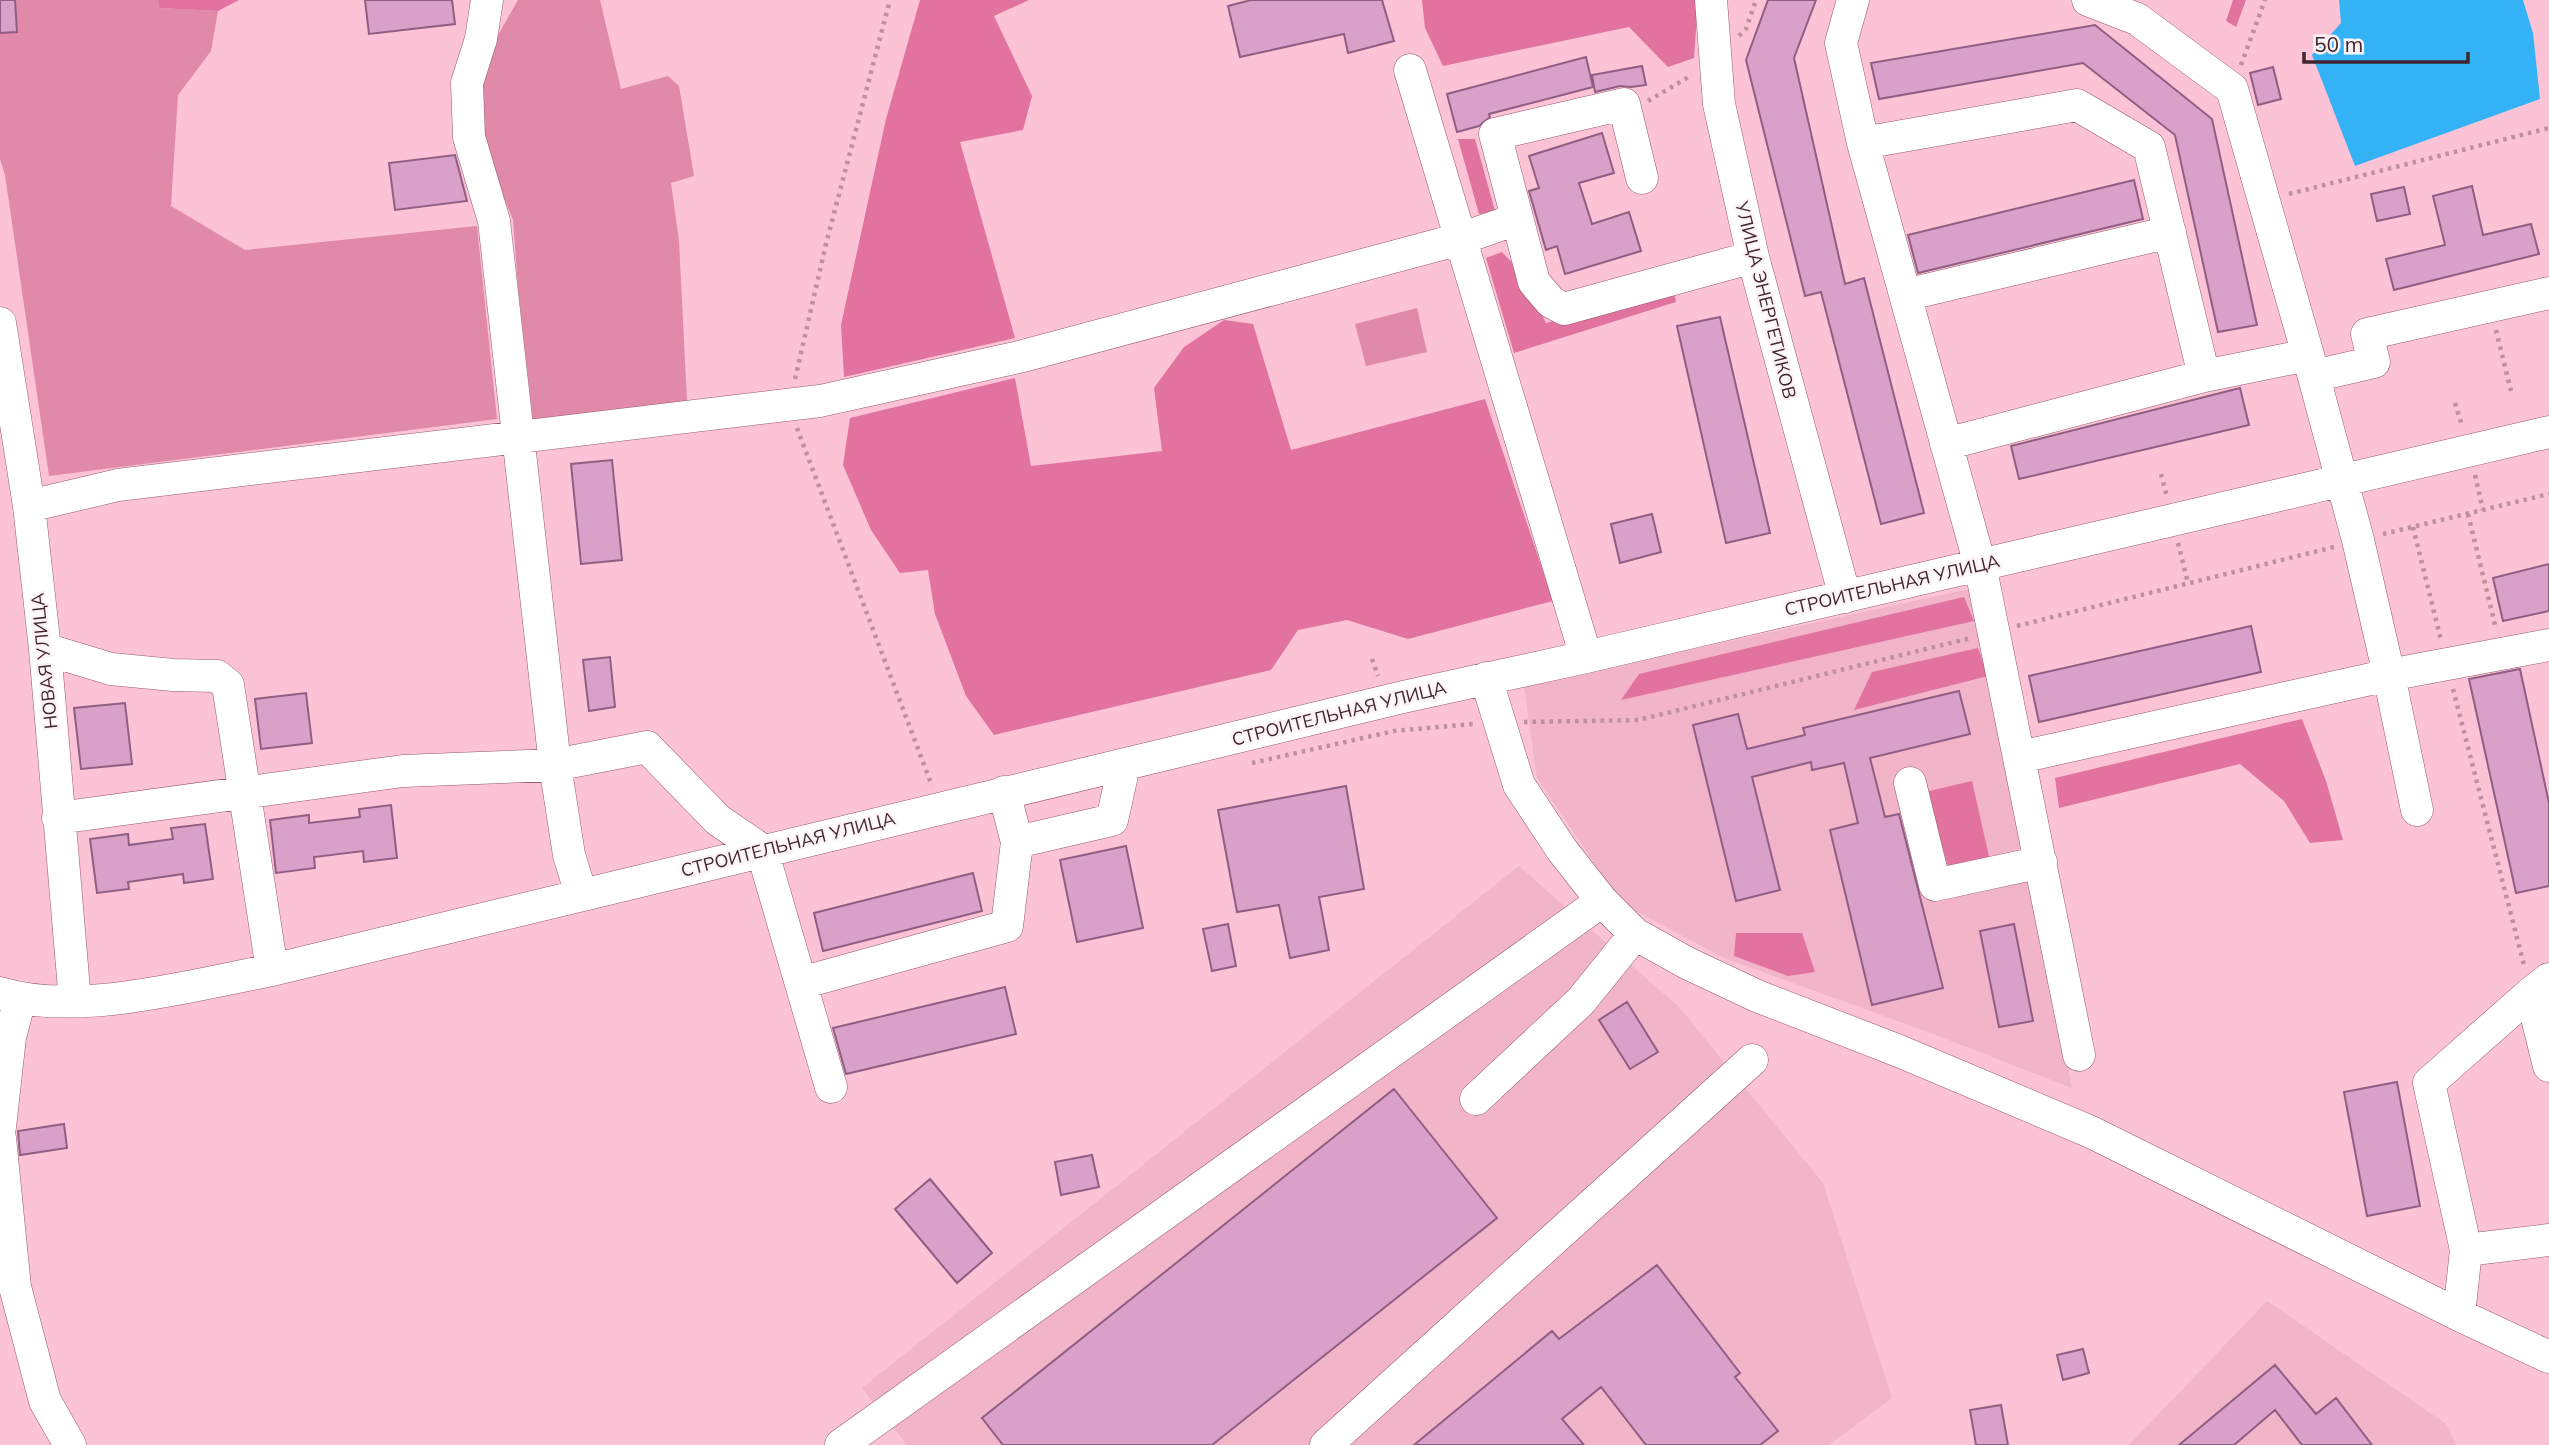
<svg xmlns="http://www.w3.org/2000/svg" width="2549" height="1445" font-family="Mulish,sans-serif">
<rect width="100%" height="100%" fill="#fbc3d5"/>
<!-- built -->
<path fill="#f1b4c9" d="M1974,588L2072,1088L1928,1032L1724,958L1621,903L1537,778L1524,686Z
M1519,866L1680,1008L1823,1183L1892,1398L1829,1445H907L862,1388Z
M2267,1301L2446,1424L2456,1445H2129Z"/>
<!-- green -->
<path fill="#e189a9" d="M0,0H158L159,8L218,11L211,51L178,95L171,206L245,250L477,226L497,419L49,476L5,175L0,159Z
M518,0H600L621,89L668,76L679,86L694,176L671,183L679,241L687,401L533,420L518,287L513,220L486,153L478,82L490,49Z
M1417,308L1427,352L1366,366L1355,324Z"/>
<!-- forest -->
<path fill="#e1739e" d="M158,0H239L218,11L159,8Z
M920,0H1029L994,16L1032,96L1023,130L960,142L1015,338L844,377L841,325L886,119Z
M1422,0H1698L1694,58L1668,67L1629,27L1443,66L1425,28Z
M2233,0H2246L2236,27L2226,21Z
M1458,139H1475L1495,211L1479,214Z
M1502,252L1520,271L1546,323L1674,291L1676,302L1514,353L1486,258Z
M1224,320L1253,324L1291,450L1485,399L1553,601L1408,639L1347,620L1298,630L1271,670L994,735L966,696L935,614L928,570L900,573L871,530L843,465L850,418L1015,378L1031,466L1162,451L1154,388L1184,347Z
M1964,597L1974,621L1621,700L1639,674Z
M1978,648L1988,676L1854,710L1872,672Z
M2302,719L2326,781L2343,840L2310,843L2284,801L2240,764L2059,808L2055,778Z
M1972,781L1990,861L1949,869L1925,792Z
M1736,933H1802L1815,972L1788,976L1734,956Z"/>
<!-- water -->
<path fill="#33b3f6" d="M2339,0H2523L2533,33L2540,99L2355,166L2312,55L2341,23Z"/>
<!-- building -->
<path fill="#d9a1ca" stroke="#915e83" stroke-width="2" d="M0,0H15L17,32L0,33Z
M365,0H452L455,24L369,34Z
M1251,0H1382L1394,41L1348,53L1344,34L1240,57L1228,6Z
M1768,0H1816L1794,58L1845,284L1864,278L1924,513L1881,524L1821,292L1805,296L1746,60Z
M2095,25L2212,119L2257,325L2218,332L2175,135L2083,63L1879,99L1871,63Z
M1586,57L1593,87L1489,114L1490,117L1479,126L1457,132L1447,94Z
M1642,66L1646,85L1631,87L1620,86L1595,92L1592,75Z
M2273,67L2281,99L2258,105L2250,73Z
M1602,133L1614,173L1579,183L1592,224L1629,212L1641,251L1565,274L1557,246L1546,250L1529,191L1539,188L1529,156Z
M455,155L467,201L395,210L389,163Z
M2134,180L2143,219L1918,273L1908,235Z
M2472,186L2483,235L2531,224L2539,254L2394,290L2386,259L2445,245L2433,196Z
M2404,187L2410,214L2377,221L2371,194Z
M1720,317L1770,533L1726,543L1677,326Z
M2240,388L2249,425L2019,479L2011,446Z
M612,460L622,560L581,564L571,464Z
M1652,514L1661,552L1620,563L1611,524Z
M2549,564V611L2503,621L2493,578Z
M2251,626L2261,672L2039,722L2029,676Z
M610,657L615,707L589,711L583,660Z
M2520,669L2549,803V886L2516,893L2469,679Z
M1959,691L1970,734L1870,758L1885,817L1899,814L1943,988L1872,1005L1830,830L1858,823L1844,763L1812,770L1811,762L1752,777L1780,890L1736,901L1693,725L1738,714L1747,749L1805,735L1803,728Z
M306,693L312,743L261,749L255,699Z
M125,703L132,764L81,769L74,708Z
M1346,786L1364,889L1319,897L1329,950L1290,958L1279,905L1237,912L1218,810Z
M391,805L397,858L364,862L363,851L314,857L315,868L276,873L270,820L309,815V823L360,817L359,809Z
M205,824L213,879L184,883L183,874L128,882L129,889L97,893L90,839L128,834L129,845L173,839L171,828Z
M1126,846L1143,928L1077,942L1060,860Z
M973,873L982,911L823,951L814,913Z
M1228,924L1236,966L1212,971L1203,929Z
M2014,924L2033,1021L1999,1027L1980,931Z
M1005,987L1016,1034L846,1074L833,1028Z
M1627,1002L1658,1052L1630,1069L1599,1020Z
M2397,1082L2420,1206L2367,1216L2344,1092Z
M1394,1089L1497,1218L1212,1445H1003L982,1418Z
M64,1124L67,1148L20,1155L18,1131Z
M1092,1155L1099,1187L1061,1195L1055,1162Z
M930,1179L992,1253L957,1283L895,1209Z
M1657,1265L1740,1373L1735,1377L1778,1431L1760,1445H1646L1601,1387L1562,1419L1584,1445H1414L1552,1331L1559,1339Z
M2083,1349L2089,1373L2063,1380L2057,1355Z
M2275,1365L2316,1414L2336,1398L2372,1445H2302L2275,1410L2234,1445H2179Z
M2001,1405L2008,1445H1976L1970,1410Z"/>
<g fill="none" stroke-linecap="round" stroke-linejoin="round">
<defs>
<path id="minor" d="M1711,0L1719,104L1753,257L1845,597
M1853,0L1841,43L1863,143L1980,565L2079,1055
M2088,0L2137,19L2232,89L2308,355L2358,540L2389,675L2549,645
M1410,70L1586,657
M1863,143L2077,105L2149,147L2204,376L2308,355
M1642,178L1624,104L1495,134L1534,282L1551,302L1564,309L1753,257
M1905,295L2170,232
M0,323L29,506L45,649L75,1001
M2314,376L2374,362L2367,334L2549,293
M1946,444L2204,376
M29,506L118,485L820,401L1019,357L1460,239L1517,219
M45,649L111,669L173,675L217,676L228,685L272,970
M1486,678L1519,785L1562,850L1602,901L1635,934L1687,963L1757,996L1899,1051L2091,1132L2459,1315L2549,1357
M2020,757L2389,675L2417,810
M1910,783L1935,885L2041,862
M1004,792L1017,842L1112,820L1124,766
M58,818L403,771L555,765L494,221L469,137L467,83L481,39L487,0
M581,894L569,855L555,765L647,747L718,820L762,850L831,1087
M2549,979L2531,993L2549,1066
M801,983L1007,926L1017,842
M0,993C78,1017 193,985 272,970L1403,697L1586,657L2549,432
M1476,1099L1581,1001L1635,934
M0,1127L10,1037L20,999
M0,1138L15,1287L45,1401L70,1445
M2466,1250L2429,1083L2531,993
M2459,1315L2466,1250L2549,1240
M841,1445L1602,901
M1326,1445L1752,1060"/>
</defs>
<!-- minor casing -->
<use href="#minor" stroke="#96596f" stroke-width="33"/>
<!-- path -->
<path stroke="#bf909f" stroke-width="4.5" stroke-dasharray="3.5 5" stroke-linecap="butt" d="M1739,36L1746,29L1756,0
M2241,65L2265,0
M1648,101L1692,75
M2289,194L2549,128
M2496,330L2511,391
M795,379L826,244L890,0
M2455,403L2462,426
M797,428L932,786
M2161,474L2167,497
M2475,475L2483,510
M2468,514L2496,629
M2413,527L2441,640
M2383,534L2549,494
M2178,543L2188,583
M2017,626L2334,547
M1372,659L1378,676
M2453,689L2524,965
M1524,722L1638,720L1971,638
M1252,763L1394,731L1473,724"/>
<!-- minor -->
<use href="#minor" stroke="#fff" stroke-width="32"/>
</g>
<g text-anchor="middle" dominant-baseline="central" stroke-width="5" stroke-linejoin="round" paint-order="stroke">
<!-- street labels -->
<g font-size="18" fill="#40252f" stroke="#fbf3f5">
<text transform="translate(1766 300) rotate(76)">УЛИЦА ЭНЕРГЕТИКОВ</text>
<text transform="translate(1892 585) rotate(-13)">СТРОИТЕЛЬНАЯ УЛИЦА</text>
<text transform="translate(44 661) rotate(-96)">НОВАЯ УЛИЦА</text>
<text transform="translate(1339 713) rotate(-14)">СТРОИТЕЛЬНАЯ УЛИЦА</text>
<text transform="translate(788 844) rotate(-14)">СТРОИТЕЛЬНАЯ УЛИЦА</text>
</g>
</g>
<!-- scale -->
<path d="M2304 52v10h164v-10" fill="none" stroke="#40252f" stroke-width="3.5"/>
<text x="2314" y="52" font-size="21" fill="#40252f" stroke="#fbf3f5" stroke-width="5" paint-order="stroke">50 m</text>
</svg>
